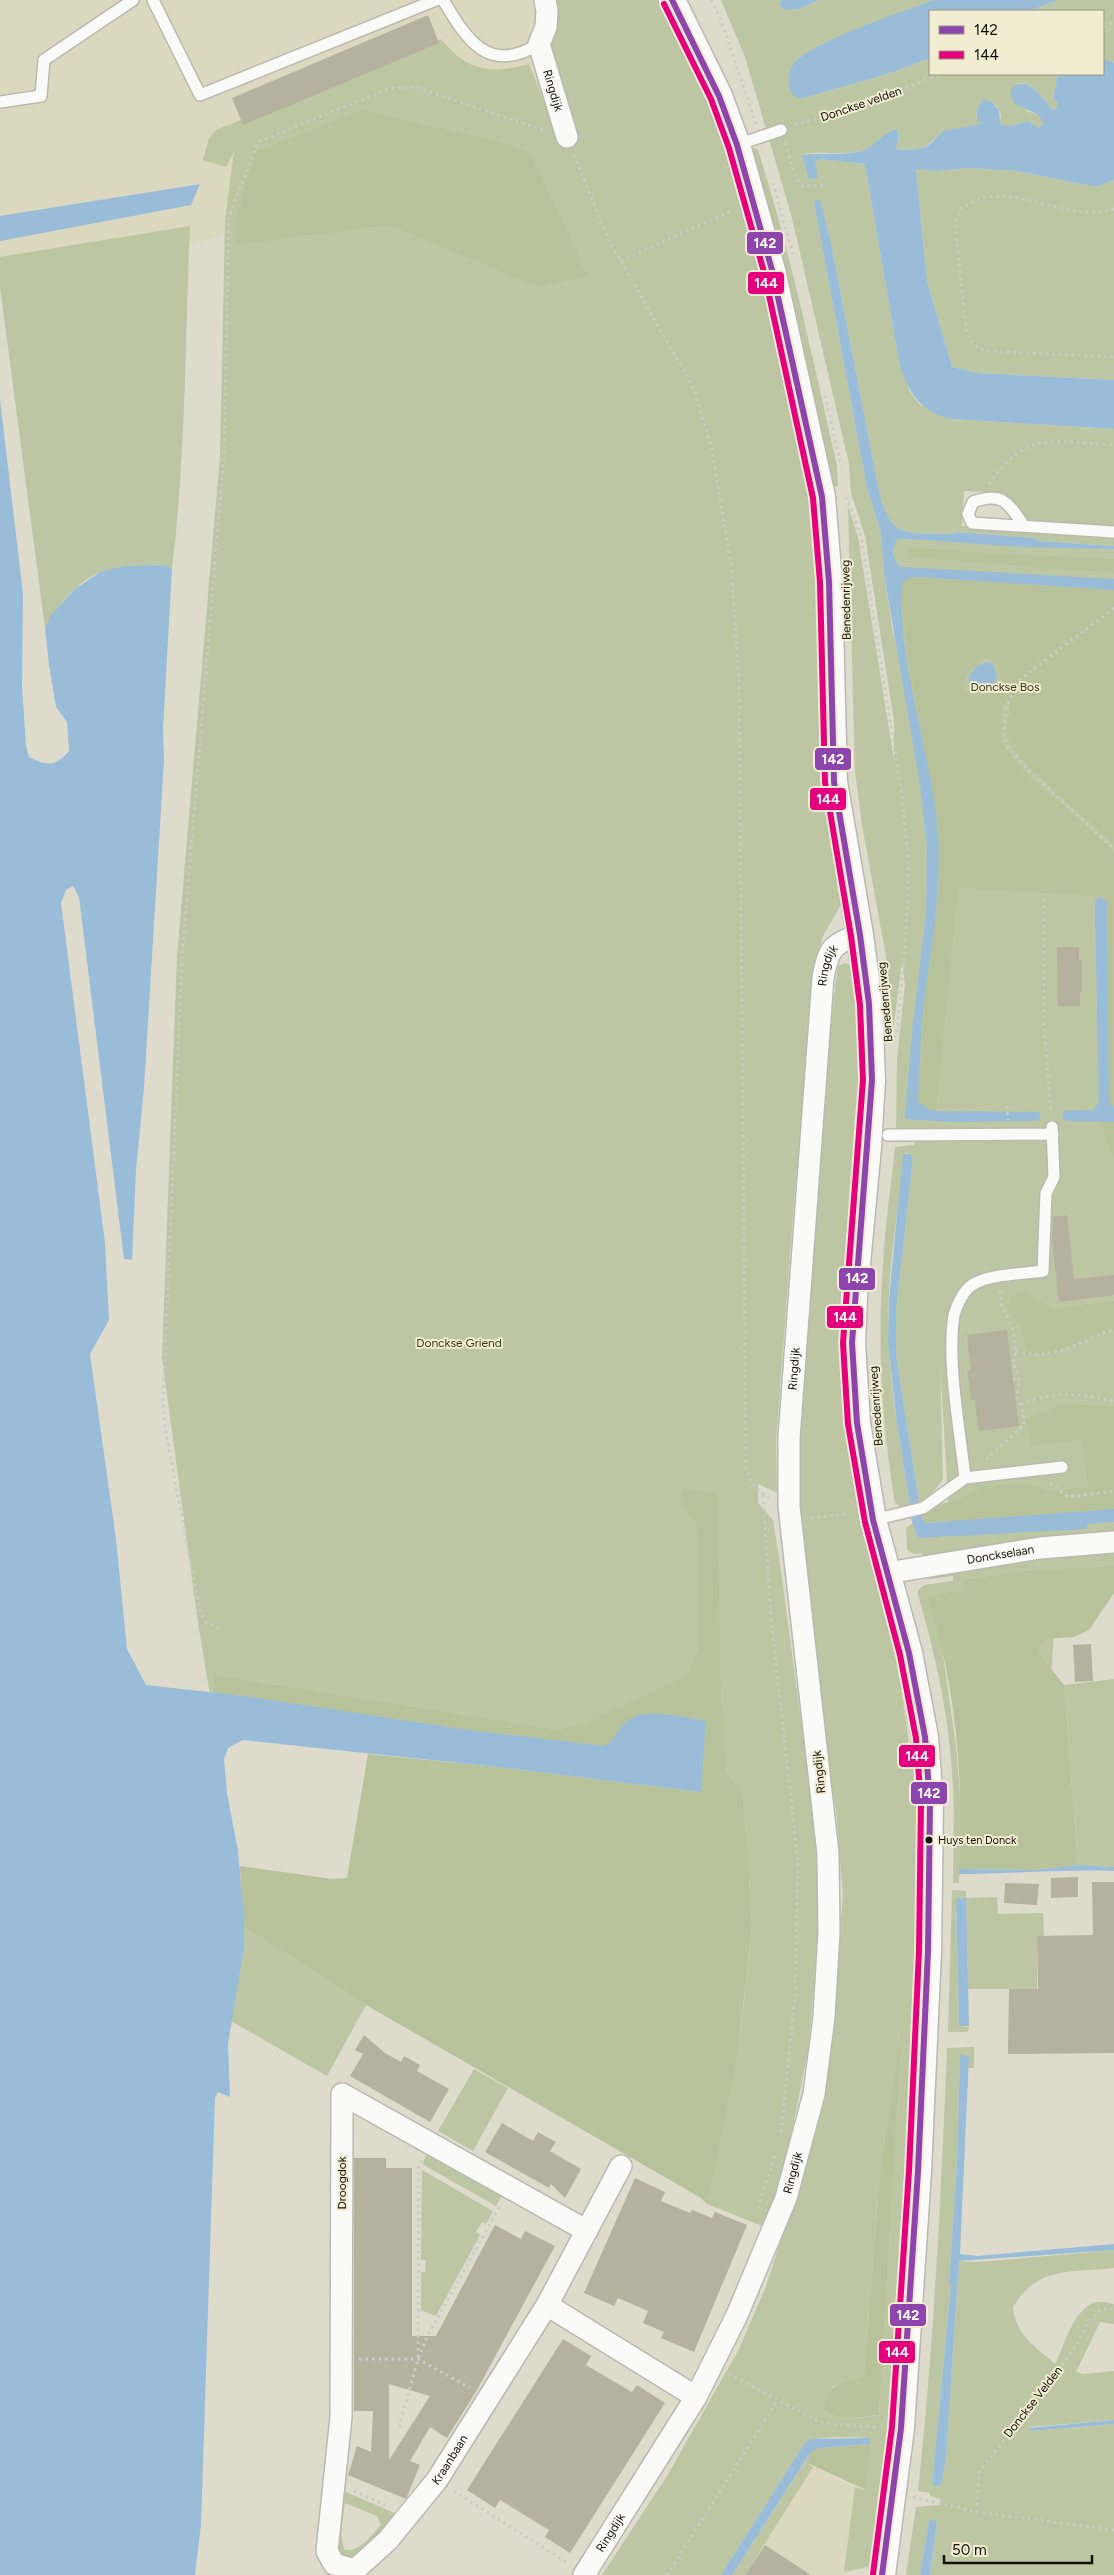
<svg xmlns="http://www.w3.org/2000/svg" width="1114" height="2575" font-family="Figtree,sans-serif">
<rect width="100%" height="100%" fill="#dedbcd"/>
<!-- built -->
<path fill="#dcd7bf" d="M0,0H546L545,66L568,132L504,159L147,256L0,288Z
M813,2467L855,2487L847,2575H742Z"/>
<!-- green -->
<path fill="#bcc6a2" fill-rule="evenodd" d="M551,0H662L687,48L741,187L813,491L844,891L839,908L822,938L816,979L795,1189L781,1374L776,1442L777,1493L758,1484V1503L773,1520L781,1571L812,1803L819,1895L818,1941L808,2051L787,2156L767,2228L707,2204C727,2095 757,1985 749,1873C747,1841 736,1808 729,1776L211,1701L198,1623L162,1358L177,956L220,456L225,220L234,151L226,167L203,160L209,138L216,130L441,39C467,71 490,75 529,64L553,124L548,61L551,38Z
M721,0H781L779,5L786,10L799,9L820,0H933L822,44L800,57V99L891,73L930,58V74H1058L1053,98L1058,103L1057,109L1053,110L1031,86L1021,83L1013,87L1027,111L1038,115L1045,124L1037,128L1028,121L1010,126L1000,124L1001,114L997,106L978,107L976,115L982,124L979,126L943,131L928,145L919,149L896,150L899,136L897,129C885,131 876,147 861,151C842,156 821,150 802,155L815,162L819,159L865,164L899,362L909,390L919,404L951,419L1114,429V528L1029,523L1004,493L964,491L962,526L1114,537V546L1039,541L1035,538L958,532L951,534C907,532 891,541 879,491L831,243L820,200L814,202L867,488L881,533L884,574L894,639V537L1114,549V1593L1054,1633L1039,1858L954,1593L928,1596L940,1634L956,1746L962,1817L959,1883H953C953,1846 955,1809 952,1772C948,1711 935,1653 918,1595V1590L924,1585L953,1581V1576L928,1579L922,1553L914,1554L907,1550L906,1528L913,1523L918,1538L950,1536L940,1361L943,1479L926,1502H919L896,1355V1311L913,1158L910,1154L905,1153C898,1215 885,1281 889,1343C891,1397 902,1451 910,1505L901,1507L895,1503C882,1426 877,1345 883,1265C885,1226 891,1186 895,1147L914,1145L916,1130H896L897,1058L905,985L902,962L893,1031L887,962L862,825L855,772L848,506L858,537L894,760V721L865,536L851,493L849,464L792,218L745,57Z
M1058,0H1114V63L1103,58V11H1029Z
M755,148L758,150C791,254 813,360 837,466L838,486L829,489L748,151Z
M916,168L939,171L967,168L1017,171L1096,187L1114,180V380L978,373L952,367L927,281Z
M190,226C185,340 186,455 172,569L165,565C144,567 122,567 102,572C82,576 53,611 45,628L0,287V257Z
M846,963L857,968L866,1073L839,1361L843,1405L905,1674L899,1675L909,1742L906,1743L908,1757H912L914,1771L919,1770L921,1855L905,2244L876,2560L868,2567L844,2572L855,2487L865,2490L869,2438C853,2438 815,2434 804,2445L721,2575H602L667,2476L739,2349L765,2289L801,2180L839,1941L843,1896L836,1810L827,1766L798,1518V1460L829,1040L838,966ZM901,2035L879,2415C862,2418 839,2421 825,2410L833,2387L864,2376L880,2171Z
M1114,1679V1867L1078,1865L1064,1685Z
M952,1890L966,1891V1898L997,1897L998,1914L1043,1913L1044,1936H1037V1989H968L966,1899H956L959,2026L969,2027L968,2032H948Z
M244,1927L366,2005L327,2076L231,2021L244,1949Z
M974,2047V2068H968L969,2056H960L957,2162L949,2284L951,2285L932,2485H941L946,2459L959,2261L978,2262L1114,2250V2268C1072,2273 1038,2265 1013,2307C1015,2334 1035,2347 1055,2364C1064,2346 1072,2314 1091,2304C1098,2300 1106,2302 1114,2304V2324L1100,2322L1076,2372L1084,2374L1114,2371V2420L1030,2427L1031,2431L1114,2424V2575H930L937,2522L929,2520L920,2575H906L916,2507L939,2505L940,2499L930,2496V2493L918,2491C934,2344 941,2196 947,2048Z
M474,2069L508,2088L473,2151L438,2131Z
M429,2150L503,2192L496,2206L422,2164Z
M422,2170L493,2211L486,2224L482,2222L476,2232L480,2235L436,2316L421,2310V2272H425L426,2260H421Z
M805,2462L813,2467L745,2575H732Z
M337,2491L346,2492L399,2515L362,2558L348,2561L332,2546ZM345,2503L377,2516L381,2525C372,2534 358,2555 344,2549L341,2533Z"/>
<!-- forest -->
<path fill="#b7c29b" fill-rule="evenodd" d="M362,110L508,144L530,153L588,276L538,287L390,225L237,244L236,221L254,153Z
M911,547L985,553L1114,559V573L908,557L906,548Z
M918,577L1114,590V844C1094,825 1009,757 1007,734C1006,724 1010,713 1010,703L1002,705L1000,739L1012,758L1040,787L1075,815L1114,852V1108L1110,1104L1109,1096L1107,901L1104,898L1095,896L958,888L936,1111L925,1108L918,1102L924,1006L939,887L938,847L934,804L907,650L901,592L902,583L909,578ZM987,658L998,664L1001,681C994,692 987,696 974,697C952,686 972,664 987,658Z
M1099,1122H1114V1157Z
M1023,1291L1054,1308L1114,1301V1330L1051,1353L1027,1354L1022,1329L1008,1311C1008,1300 1011,1293 1023,1291Z
M1062,1403L1114,1407V1509L925,1523L921,1515L941,1504L960,1499L983,1487L1023,1483L1050,1491L1088,1487L1082,1440L1031,1446L1026,1420Z
M682,1489L717,1492L721,1699L724,1720L725,1771L742,1793L749,1871L751,1922L747,1976L734,2074L707,2204L701,2198L366,2005L244,1927L240,1866L332,1879L347,1878L368,1754L497,1767L701,1792L706,1721C684,1718 649,1707 629,1720C619,1726 616,1740 606,1746L468,1730L213,1693L214,1675L556,1730L581,1725L686,1676L699,1649V1538L695,1522L680,1505Z
M1114,1566V1593L1089,1630L1074,1637L1045,1639L1037,1651L1064,1685L1078,1865L1034,1870L959,1869C964,1778 956,1683 927,1596L965,1590L964,1580L1024,1571Z
M902,2027L879,2415C861,2417 839,2422 824,2410C827,2382 842,2384 864,2376L880,2171Z
M870,2444L866,2490L805,2462L811,2452L819,2448Z"/>
<!-- water -->
<path fill="#99bdd9" d="M781,0H820L799,9L786,10L779,5Z
M933,0H1058L1029,11H930V58L891,73L800,99L792,94C787,86 787,73 793,65C808,42 904,12 933,0Z
M1103,58L1114,63V180L1096,187L1017,171L967,168L939,171L916,169L927,281L952,367L978,373L1114,380V429L951,419C920,412 907,391 899,362L865,164L819,159L815,162L818,178L809,179L802,155C821,152 843,156 861,151C876,147 884,131 897,129L899,136L896,150L919,149L929,145L943,131L981,124C974,116 976,108 984,99L993,103L999,110L1000,124L1010,126L1028,121L1038,128L1044,124L1038,115L1014,103L1010,93L1013,87C1029,75 1042,99 1053,110L1057,109L1058,103L1053,98L1058,74H1103Z
M200,184L191,205L0,241V216Z
M820,199L831,243L879,491C891,541 907,532 951,534L958,532L1035,538L1039,541L1114,546V549L1023,547L910,539H898C891,546 892,561 901,567L1114,579V590L918,577L909,578L902,583C897,664 932,752 938,834C942,891 931,947 924,1003C920,1036 920,1069 918,1102L932,1111L1041,1112L1039,1120L1035,1121L951,1122L905,1119L912,1033L926,914L927,847L920,784L884,574L881,533L867,488L814,202Z
M0,399L23,594L22,686L26,746L29,757C47,766 55,767 69,751L67,722L56,707L49,665L45,628L52,614L75,589L100,572L125,566L165,565L172,569L163,729L164,760L144,1088L136,1170L132,1260L124,1259L79,897L73,886L66,890L61,903L105,1243L109,1320L90,1354L116,1539L127,1649L146,1685L244,1696L468,1730L605,1746C616,1740 619,1726 629,1720C649,1707 684,1718 706,1721L701,1792L497,1767L243,1740L228,1748L224,1759L227,1793L238,1851L244,1915V1949L228,2044L230,2097L218,2092L215,2098L201,2525L195,2575H0Z
M986,662L993,664L997,675L995,682C974,709 953,674 986,662Z
M1100,897L1107,901L1109,1096L1110,1104L1114,1108V1122L1066,1121L1062,1118L1064,1111L1093,1110L1099,1102L1095,915V900Z
M903,1154H910L913,1158L896,1311V1355L919,1502L910,1505L897,1423L888,1342L889,1299Z
M1114,1509V1522L1088,1524L1086,1529L918,1538L911,1518L921,1515L925,1523Z
M1078,1865L1114,1867V1871C1062,1869 1011,1874 959,1874V1869L1034,1870Z
M966,1898L969,2026H959L956,1899Z
M960,2055L969,2056L960,2254L977,2256L1114,2244V2250L959,2261L946,2459L941,2486L932,2485L951,2285L949,2284L957,2162Z
M1114,2420V2424L1031,2431L1029,2428Z
M869,2438L870,2444L819,2448L811,2452L732,2575H721L805,2443L811,2439Z
M929,2520L937,2521L930,2575H920Z"/>
<!-- building -->
<path fill="#b6b19f" fill-rule="evenodd" d="M428,15L439,43L243,125L232,98Z
M1057,947H1079V960H1082V992H1080V1006H1058Z
M1067,1215L1074,1279L1114,1275V1295L1059,1302L1052,1240L1053,1217Z
M1007,1330L1019,1426L979,1431L975,1400H971L969,1384L967,1370H971L967,1335Z
M1091,1644L1093,1681L1075,1682L1073,1645Z
M1078,1877V1897L1051,1898V1878Z
M1092,1882H1114V2053L1008,2054L1009,1989H1038L1037,1936L1093,1935Z
M1005,1883L1039,1884L1037,1905L1004,1903Z
M364,2035L385,2053L401,2062L404,2056L420,2065L417,2071L449,2089L430,2122L350,2076L363,2054L355,2050Z
M502,2123L533,2141L538,2132L556,2142L550,2151L581,2169L565,2198L551,2184L549,2188L485,2152Z
M354,2158H386V2168H412V2336H436L495,2225L521,2239L525,2231L555,2246L477,2390L447,2438L430,2427L410,2461L420,2465L406,2499L348,2475L357,2446L371,2452L373,2411H354ZM389,2384L430,2396L389,2460Z
M635,2178L665,2192L661,2201L690,2213L692,2210L712,2218L715,2212L747,2225L694,2352L661,2338L664,2332L643,2323L648,2311L618,2298L614,2306L584,2293Z
M563,2339L591,2356L586,2365L632,2392L637,2385L665,2403L570,2553L545,2537L549,2530L500,2500L495,2508L467,2490Z
M765,2545L811,2575H745Z"/>
<g fill="none" stroke-linecap="round" stroke-linejoin="round">
<defs>
<path id="service" d="M153,0L200,95L436,0
M443,0C467,40 488,75 539,44
M0,102L41,96L44,60L133,0
M737,145L781,130
M1024,526C1009,504 1003,491 973,502L968,514L972,523L1114,532
M888,1135L1053,1134
M965,1478L1062,1467
M873,1520L923,1508L965,1478C960,1431 948,1368 953,1322C954,1310 962,1292 972,1285C988,1274 1023,1274 1043,1271L1046,1193L1054,1177L1052,1127"/>
<g id="minor">
<path id="s1" d="M545,0L547,11L546,27L539,44L567,137"/>
<path id="s2" d="M887,1573L1040,1548L1114,1542"/>
<path id="s3" d="M587,2231L342,2094L341,2417L327,2551L334,2564L355,2570L388,2540L437,2480L547,2305L621,2166"/>
<path d="M547,2305L696,2397"/>
<path id="s4" d="M584,2575L696,2397L737,2315L786,2198L814,2094L824,2017L829,1932L828,1854L789,1506V1438L823,978C828,950 832,943 860,935"/>
</g>
<path id="tertiary" d="M672,0L719,96L737,145L772,270L822,497L829,582L834,782L860,935L869,1004L872,1080L868,1147L854,1296L852,1343L857,1423L873,1520L909,1653L925,1737L930,1803L928,1951L918,2171L901,2428L882,2575"/>
</defs>
<!-- service casing -->
<use href="#service" stroke="#bbb9ae" stroke-width="14"/>
<!-- minor casing -->
<use href="#minor" stroke="#bbb9ae" stroke-width="24"/>
<!-- tertiary casing -->
<use href="#tertiary" stroke="#bbb9ae" stroke-width="29"/>
<!-- path -->
<path stroke="#cbcbc7" stroke-width="3" stroke-dasharray="2.5 4" stroke-linecap="butt" d="M711,0L721,20L756,124
M1103,23H1114
M1103,26L1114,33
M795,125L858,107L940,74
M785,143L796,178L802,186L826,185
M574,155L609,240L694,389L711,445L731,564L739,681L746,1469L752,1484L769,1498
M773,183L793,254
M1114,209C1071,222 1026,189 983,198C976,200 968,205 961,208L955,225L966,327C970,340 973,347 986,351L1114,357
M621,261L733,210
M825,396L841,466
M989,484C1026,429 1056,442 1114,445
M846,497L861,536L903,803L909,869L905,947L897,1033L893,1038
M1114,608L1018,681L1006,708L1004,735L1008,747L1026,768L1114,849
M1044,899V1025L1051,1113
M1007,1106L1008,1120
M1016,1351C1052,1361 1074,1345 1107,1331H1114
M1013,1379H1019
M1021,1404C1058,1390 1075,1393 1114,1401
M986,1459L1024,1425V1413L1017,1397L1019,1379L1013,1363L1016,1351L1013,1329L1002,1306L1000,1290
M1050,1483L1068,1497L1114,1491
M763,1495L771,1620L798,1862L795,1996L781,2132
M811,1518L849,1514
M219,1628L206,1622L200,1612L165,1428L163,1400L182,958L224,454L229,217L258,142L388,89L416,87L543,130
M758,2208L775,2155
M418,2357L419,2164L422,2159
M359,2359H418L470,2388
M729,2374L817,2421L837,2425L878,2427
M399,2427L418,2359L427,2337L501,2204
M354,2491L390,2507
M454,2491L569,2564
M913,2497L977,2512L1114,2530
M977,2512L979,2472L1077,2345L1089,2320L1100,2310L1114,2308
M667,2575L778,2400"/>
<!-- service -->
<use href="#service" stroke="#fafaf8" stroke-width="11"/>
<!-- minor -->
<use href="#minor" stroke="#fafaf8" stroke-width="21"/>
<!-- tertiary -->
<use href="#tertiary" stroke="#fafaf8" stroke-width="26"/>
<defs>
<path id="bus-1" d="M672,0L719,96L737,145L772,270L822,497L829,582L834,782L860,935L869,1004L872,1080L852,1343L857,1423L873,1520L909,1653L925,1737L930,1803L928,1951L918,2171L901,2428L882,2575"/>
<path id="bus-2" d="M664,4L711,99L729,148L764,272L813,498L820,582L825,782L851,936L860,1005L863,1080L843,1343L848,1424L865,1522L900,1655L916,1738L921,1803L919,1951L909,2171L892,2427L873,2574"/>
</defs>
<!-- bus-1 casing -->
<use href="#bus-1" stroke="#f2ecd3" stroke-width="10"/>
<!-- bus-2 casing -->
<use href="#bus-2" stroke="#f2ecd3" stroke-width="10"/>
<!-- bus-1 -->
<use href="#bus-1" stroke="#8e44ad" stroke-width="6"/>
<!-- bus-2 -->
<use href="#bus-2" stroke="#e5007d" stroke-width="6"/>
</g>
<!-- markers -->
<circle fill="#121007" stroke="#f2ecd3" stroke-width="2" cx="929" cy="1840" r="4.5"/>
<g text-anchor="middle" dominant-baseline="central" stroke-width="4" stroke-linejoin="round" paint-order="stroke">
<!-- bus labels -->
<g font-size="11" fill="#121007" stroke="#f2ecd3" text-anchor="start">
<text x="938" y="1840">Huys ten Donck</text>
</g>
<!-- street labels -->
<g font-size="12" fill="#121007" stroke="#f2ecd3">
<text stroke="none"><textPath href="#s1" startOffset="94">Ringdijk</textPath></text>
<text transform="translate(861 104) rotate(-19)">Donckse velden</text>
<text transform="translate(846 600) rotate(-91)">Benedenrijweg</text>
<text stroke="none"><textPath href="#s4" startOffset="1670">Ringdijk</textPath></text>
<text transform="translate(885 1002) rotate(-95)">Benedenrijweg</text>
<text stroke="none"><textPath href="#s4" startOffset="1265">Ringdijk</textPath></text>
<text transform="translate(876 1406) rotate(-94)">Benedenrijweg</text>
<text stroke="none"><textPath href="#s2" startOffset="115">Donckselaan</textPath></text>
<text transform="translate(819 1772) rotate(-96)">Ringdijk</text>
<text stroke="none"><textPath href="#s4" startOffset="455">Ringdijk</textPath></text>
<text transform="translate(342 2183) rotate(-90)">Droogdok</text>
<text transform="translate(1033 2402) rotate(-52)">Donckse Velden</text>
<text stroke="none"><textPath href="#s3" startOffset="921">Kraanbaan</textPath></text>
<text stroke="none"><textPath href="#s4" startOffset="50">Ringdijk</textPath></text>
</g>
<!-- park labels -->
<g font-size="12" fill="#2f3e11" stroke="#f2ecd3">
<text x="1005" y="687">Donckse Bos</text>
<text x="459" y="1343">Donckse Griend</text>
</g>
</g>
<g stroke="#f2ecd3" stroke-width="2">
<rect x="746" y="231" width="38" height="24" rx="5" fill="#8e44ad"/>
<rect x="747" y="271" width="38" height="24" rx="5" fill="#e5007d"/>
<rect x="814" y="747" width="38" height="24" rx="5" fill="#8e44ad"/>
<rect x="809" y="787" width="38" height="24" rx="5" fill="#e5007d"/>
<rect x="838" y="1267" width="38" height="24" rx="5" fill="#8e44ad"/>
<rect x="826" y="1305" width="38" height="24" rx="5" fill="#e5007d"/>
<rect x="898" y="1744" width="38" height="24" rx="5" fill="#e5007d"/>
<rect x="910" y="1781" width="38" height="24" rx="5" fill="#8e44ad"/>
<rect x="889" y="2303" width="38" height="24" rx="5" fill="#8e44ad"/>
<rect x="878" y="2340" width="38" height="24" rx="5" fill="#e5007d"/>
</g>
<g font-size="14" text-anchor="middle" font-weight="bold" fill="#fff">
<text x="765" y="248">142</text>
<text x="766" y="288">144</text>
<text x="833" y="764">142</text>
<text x="828" y="804">144</text>
<text x="857" y="1283">142</text>
<text x="845" y="1322">144</text>
<text x="917" y="1761">144</text>
<text x="929" y="1798">142</text>
<text x="908" y="2320">142</text>
<text x="897" y="2357">144</text>
</g>
<!-- legend -->
<rect x="929" y="10" width="175" height="65" fill="#f2ecd3" stroke="#989481"/>
<rect x="939" y="26" width="25" height="8" fill="#8e44ad" stroke="#989481"/>
<text x="974" y="35" font-size="15" fill="#121007">142</text>
<rect x="939" y="51" width="25" height="8" fill="#e5007d" stroke="#989481"/>
<text x="974" y="60" font-size="15" fill="#121007">144</text>
<!-- scale -->
<path d="M944 2555v8h148v-8" fill="none" stroke="#121007" stroke-width="2.5"/>
<text x="952" y="2555" font-size="15" fill="#121007" stroke="#f2ecd3" stroke-width="4" paint-order="stroke">50 m</text>
</svg>
